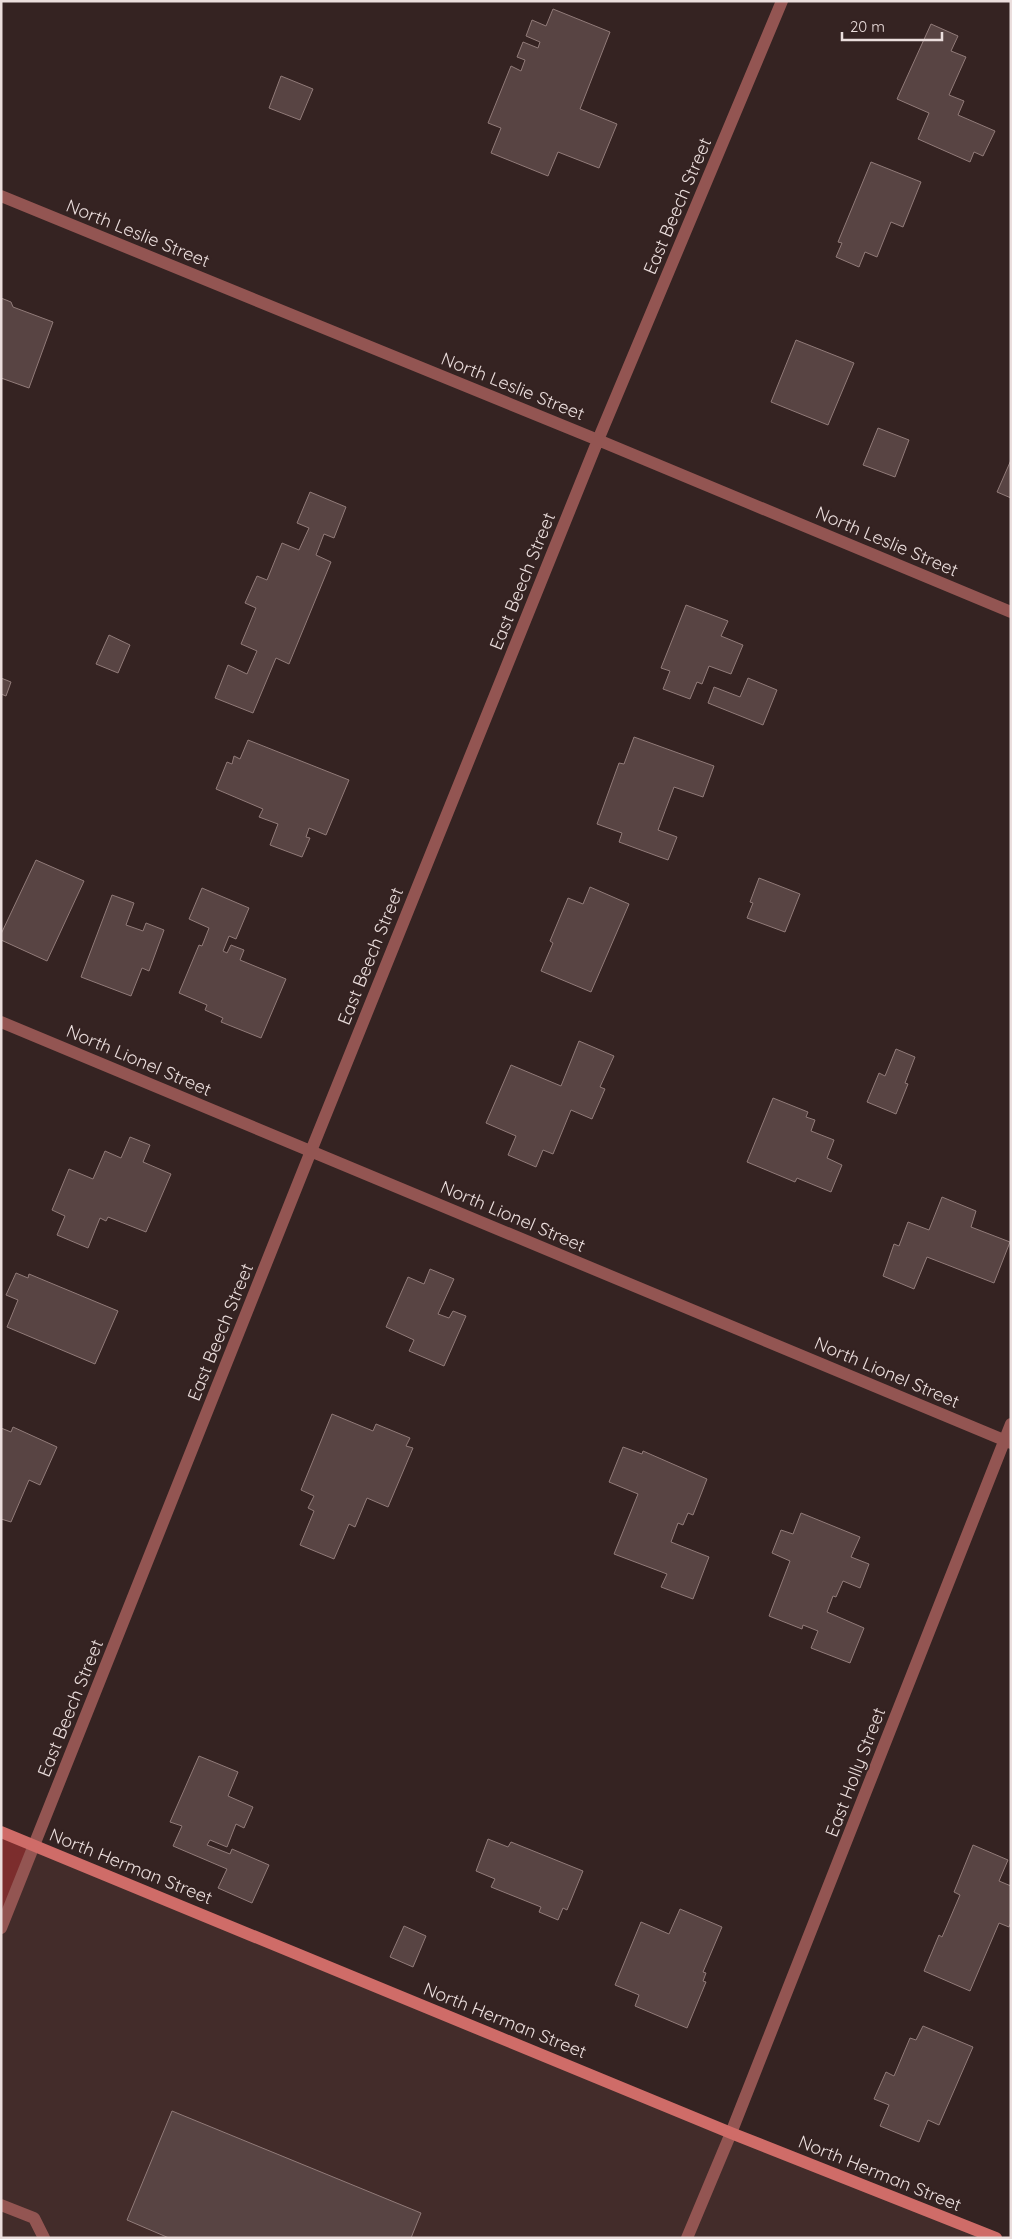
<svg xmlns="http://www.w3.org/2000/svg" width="1012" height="2239" font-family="Quicksand,sans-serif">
<rect width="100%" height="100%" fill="#352322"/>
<!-- built -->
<path fill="#432c2a" d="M35,1845L1001,2238H1V1928Z"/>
<!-- green -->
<path fill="#7c2d2d" d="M1,1832L35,1845L1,1928Z"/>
<!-- building -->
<path fill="#584443" stroke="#917b79" d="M553,9L610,32L580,109L617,124L599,168L558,152L548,176L491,153L501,128L488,123L511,66L521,71L525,60L517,57L523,42L538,48L540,42L526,36L532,20L546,26Z
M931,24L958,36L951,51L966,57L949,95L964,101L958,115L995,131L983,156L974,152L970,162L918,139L929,113L897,99Z
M281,76L313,89L300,120L269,108Z
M871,162L921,182L903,227L891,222L877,257L865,252L859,267L836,257L842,243L838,242Z
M1,298L11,302L13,307L53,322L29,388L1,378Z
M796,340L854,363L828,425L771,402Z
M878,428L909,440L895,477L863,465Z
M1011,460V498L997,492Z
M310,492L346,507L334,538L324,534L316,555L331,562L289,664L276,658L253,713L215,698L228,665L247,674L257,651L241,644L256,608L245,603L257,576L267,580L282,543L299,550L309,528L297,523Z
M686,605L728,621L721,636L743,645L731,674L709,666L702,684L697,682L690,699L663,689L670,671L661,668Z
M109,635L130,645L118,673L96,664Z
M1,678L11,682L6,696L1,694Z
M748,678L777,690L763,725L708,703L714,687L740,697Z
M634,737L714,766L703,797L674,787L658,830L677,837L668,860L619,842L622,833L597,824L619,763L624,764Z
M248,740L349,780L326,835L309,828L306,837L310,838L302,857L270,845L278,824L259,817L263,809L216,789L227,762L232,764L234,756L240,759Z
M36,860L84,881L47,961L1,940V934Z
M759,878L800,894L785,932L747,918L753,903L750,902Z
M590,887L629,904L591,992L541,971L553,943L550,941L568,898L583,904Z
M202,888L249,908L236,939L229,936L223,951L227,953L231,945L244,950L240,960L286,979L261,1038L221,1022L223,1018L205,1010L207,1005L179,993L199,945L202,946L209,928L189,919Z
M112,895L134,903L126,925L143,931L146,923L164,930L149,971L142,968L131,996L81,977Z
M579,1041L614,1056L600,1087L605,1089L592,1119L571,1110L553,1154L543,1150L536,1167L508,1155L516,1136L486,1123L511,1065L561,1086Z
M896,1049L915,1057L905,1083L908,1084L896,1114L867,1102L879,1073L885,1076Z
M773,1098L808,1112L806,1117L815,1120L811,1131L834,1140L827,1158L842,1165L831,1192L797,1178L795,1182L747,1162Z
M130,1137L150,1145L143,1162L171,1174L146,1232L108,1217L106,1221L100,1218L88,1248L57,1235L65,1216L52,1210L69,1169L93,1179L105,1151L121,1158Z
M942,1197L976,1211L971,1227L1010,1242L994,1283L927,1257L914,1289L883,1276L894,1244L899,1246L908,1222L929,1230Z
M430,1269L454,1279L438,1314L449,1318L453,1311L466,1316L444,1366L409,1351L414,1340L386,1327L408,1277L424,1284Z
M16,1273L28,1278L29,1274L118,1311L95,1364L7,1327L18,1300L6,1295Z
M332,1414L373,1431L376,1424L410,1438L406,1446L413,1448L388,1507L367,1498L355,1527L349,1524L334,1559L300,1545L314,1511L308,1508L314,1496L301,1490Z
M13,1427L57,1447L40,1485L29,1480L11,1522L1,1519V1428L11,1432Z
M623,1447L642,1454L643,1451L707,1479L693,1515L688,1513L683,1525L678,1523L671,1542L709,1557L693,1599L661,1587L667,1574L614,1554L638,1494L609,1482Z
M801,1513L860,1537L851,1557L869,1564L860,1588L843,1581L836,1597L833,1596L827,1612L864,1628L850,1663L811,1648L818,1631L803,1625L802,1629L769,1616L790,1561L772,1553L781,1530L793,1534Z
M199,1756L238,1772L228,1796L253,1807L244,1828L236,1824L227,1847L210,1840L207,1845L230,1854L232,1849L269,1865L252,1903L218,1888L227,1869L173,1846L182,1826L170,1822Z
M488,1839L508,1847L511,1842L583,1871L567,1910L563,1908L558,1920L539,1912L541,1907L491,1887L495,1879L476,1871Z
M973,1845L1008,1860L999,1881L1011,1886V1922L1009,1927L999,1923L970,1991L924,1971L939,1935L942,1937L960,1895L954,1892Z
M680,1909L722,1927L703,1972L706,1973L703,1981L706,1982L687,2028L635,2006L639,1995L615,1985L641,1922L669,1934Z
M404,1926L426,1936L413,1967L390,1957Z
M923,2026L973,2047L939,2125L928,2120L919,2142L880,2126L889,2105L874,2099L886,2072L894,2076L910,2038L916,2040Z
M172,2111L421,2213L411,2238H169L127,2220Z"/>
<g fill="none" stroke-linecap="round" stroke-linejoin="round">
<!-- service -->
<path stroke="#935552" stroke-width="12" d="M1,2205L34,2218L44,2238
M687,2238L731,2133"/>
<!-- minor -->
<path stroke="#935552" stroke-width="12" d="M1,196L598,440L1011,612
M1,1022L1011,1443
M1,1928L311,1151L598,440L782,1
M731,2133L1011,1424"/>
<!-- secondary -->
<path stroke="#cf6c68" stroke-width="12" d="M1,1832L731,2133L996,2238"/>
</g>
<g text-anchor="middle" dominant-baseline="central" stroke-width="4" stroke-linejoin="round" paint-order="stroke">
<!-- street labels -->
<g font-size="18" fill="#ebdedd" stroke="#352322">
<text transform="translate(677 206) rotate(-67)">East Beech Street</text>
<text transform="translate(138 233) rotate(22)">North Leslie Street</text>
<text transform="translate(513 386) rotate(22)">North Leslie Street</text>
<text transform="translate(887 541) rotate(23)">North Leslie Street</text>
<text transform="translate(522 581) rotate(-68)">East Beech Street</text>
<text transform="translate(370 956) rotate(-68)">East Beech Street</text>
<text transform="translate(139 1060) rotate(23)">North Lionel Street</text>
<text transform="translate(513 1216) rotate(23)">North Lionel Street</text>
<text transform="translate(220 1332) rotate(-68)">East Beech Street</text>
<text transform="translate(887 1372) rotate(23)">North Lionel Street</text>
<text transform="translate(70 1708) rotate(-68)">East Beech Street</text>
<text transform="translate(855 1772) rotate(-69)">East Holly Street</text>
<text transform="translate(131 1866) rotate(22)">North Herman Street</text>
<text transform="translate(505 2020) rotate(22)">North Herman Street</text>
<text transform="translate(880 2173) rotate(22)">North Herman Street</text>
</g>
</g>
<!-- border -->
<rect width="1012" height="2239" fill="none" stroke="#ebdedd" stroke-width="5"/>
<!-- scale -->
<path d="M842 32v8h100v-8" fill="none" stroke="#ebdedd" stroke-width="2.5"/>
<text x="850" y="32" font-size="15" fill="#ebdedd" stroke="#352322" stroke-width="4" paint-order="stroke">20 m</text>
</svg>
